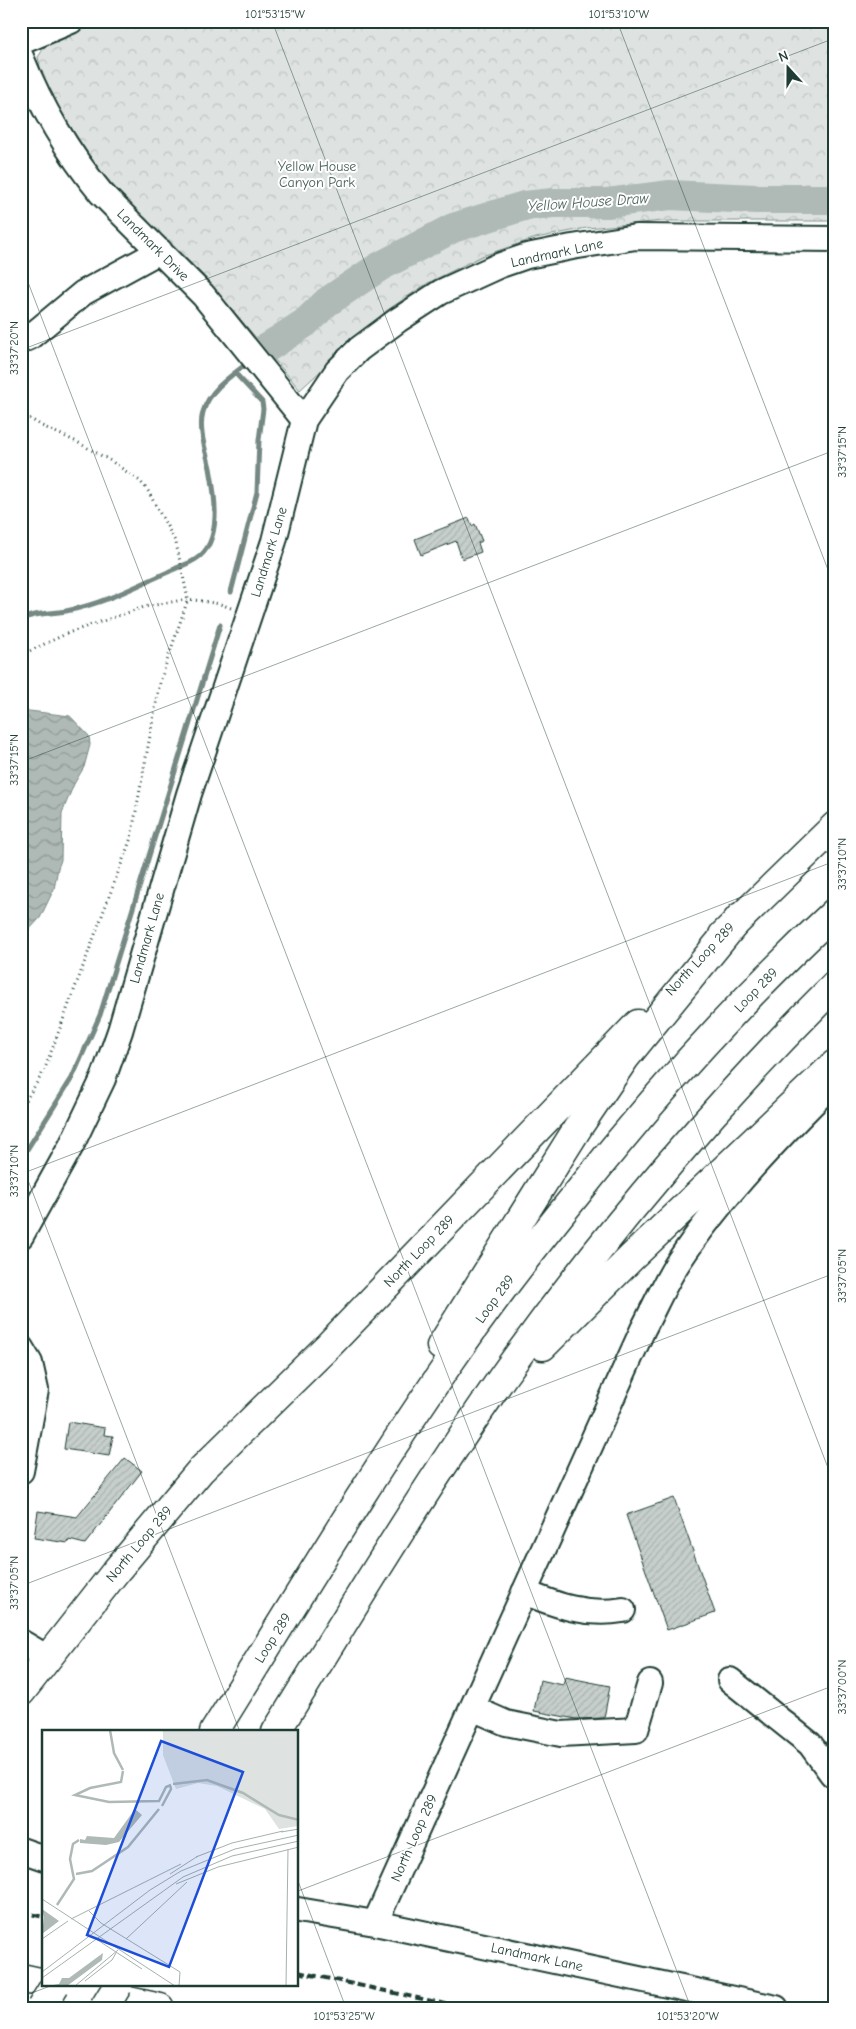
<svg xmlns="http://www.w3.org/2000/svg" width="856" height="2029" font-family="'Comic Neue',sans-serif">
<defs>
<pattern id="park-crowns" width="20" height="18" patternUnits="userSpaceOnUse" patternTransform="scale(1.25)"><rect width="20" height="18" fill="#dee3e2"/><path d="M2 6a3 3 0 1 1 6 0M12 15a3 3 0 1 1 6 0" fill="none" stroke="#bec4c2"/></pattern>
<pattern id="water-waves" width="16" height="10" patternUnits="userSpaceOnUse" patternTransform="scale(1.25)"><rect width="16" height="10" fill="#afbab7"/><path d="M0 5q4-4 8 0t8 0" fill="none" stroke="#8e9896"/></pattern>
<pattern id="building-hatch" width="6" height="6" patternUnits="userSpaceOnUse" patternTransform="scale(1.25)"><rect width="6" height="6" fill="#c7cfcc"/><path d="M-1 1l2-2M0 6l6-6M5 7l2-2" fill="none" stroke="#aab3b0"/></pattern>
</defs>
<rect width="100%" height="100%" fill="#fff"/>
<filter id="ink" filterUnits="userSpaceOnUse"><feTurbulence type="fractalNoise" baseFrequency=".02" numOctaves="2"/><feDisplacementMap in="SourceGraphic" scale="10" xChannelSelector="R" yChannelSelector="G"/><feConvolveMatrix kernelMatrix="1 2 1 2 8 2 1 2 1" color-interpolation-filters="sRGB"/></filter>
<g filter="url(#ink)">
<!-- park -->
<path fill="url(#park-crowns)" stroke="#7e908b" d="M40,21H835V221H663L587,228L536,238L482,256L428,283L386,311L300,390L203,275L122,196L95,164L57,106L41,72L38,57L44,48L49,45Z"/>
<!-- water -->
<path fill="url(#water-waves)" stroke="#758883" d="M21,710L70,716L89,736L90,745L84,767L74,784L62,813L61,860L58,868L54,889L40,918L27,932L21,945Z"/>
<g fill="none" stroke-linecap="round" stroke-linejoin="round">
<!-- stream -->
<path stroke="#758883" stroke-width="5" d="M231,592L257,492L259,440L263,409L262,402L235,373
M21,619C37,612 49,614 66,611C102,604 135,587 168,572C177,567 187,565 196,559C223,542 215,495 210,468C206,451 198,430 203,412C209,391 229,377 245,365
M21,1159L72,1078L100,1015L220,625"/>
<!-- river -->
<path stroke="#afbab7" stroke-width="30" d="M262,351L305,323L327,302L379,267L453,228L524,206L553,203H607L670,195L756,199H835"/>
</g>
<!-- building -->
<path fill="url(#building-hatch)" stroke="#1f3d34" d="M469,518L472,526L475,524L482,541L478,543L481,552L462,559L456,541L421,555L415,539Z
M68,1422L105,1428L104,1435L113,1436L109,1456L64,1449Z
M125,1458L142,1471L85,1544L69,1540L68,1543L34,1538L38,1511L77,1517Z
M674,1498L715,1613L667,1630L626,1515Z
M565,1677L610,1686L604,1718L576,1719L534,1711L540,1680L563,1685Z"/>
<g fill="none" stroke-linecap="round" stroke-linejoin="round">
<defs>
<path id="minor" d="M21,42L71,21
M21,57C41,107 67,152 101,193L203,295L304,420
M21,341L30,337L83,293L160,251
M21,1236L71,1146L103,1079L120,1031L189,794L274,541L304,420L337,371L359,349L398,320L441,292L498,266L527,256L572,247L636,237L835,239
M21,1348L30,1363L36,1390L21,1471
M524,1592C558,1606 586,1616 623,1610
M21,1642L48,1658
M730,1680L810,1744L832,1774H835
M472,1708L506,1723L561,1734L636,1730L650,1683
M21,1850L44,1858
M298,1910L375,1923L776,2008
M375,1923L643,1329C655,1306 665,1282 679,1261C722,1196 780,1136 835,1081"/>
<path id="major" d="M723,935L835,826
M21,1692L116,1571L200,1471L329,1345L638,1024"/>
<path id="highway" d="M441,1346L579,1126L625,1058L740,917
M543,1346L632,1257L835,1064
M214,1732C292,1607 367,1481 451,1360C490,1303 532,1249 576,1195C655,1095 741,999 835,912
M276,1732C350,1612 423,1491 504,1375C603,1236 714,1106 835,985
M21,1978L44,1983
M55,1985L160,2008"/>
</defs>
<!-- minor casing -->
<use href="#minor" stroke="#1f3d34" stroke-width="28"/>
<!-- major casing -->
<use href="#major" stroke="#1f3d34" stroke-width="31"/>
<!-- highway casing -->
<use href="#highway" stroke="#1f3d34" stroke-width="31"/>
<!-- path -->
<path stroke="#1f3d34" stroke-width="3" stroke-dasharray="1 4" stroke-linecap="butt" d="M21,413L42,426L77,442L111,461L140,481L148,491L176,543L188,599L160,682L131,838L44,1071L21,1108
M21,655L68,633L144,607L188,599L220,604L231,608"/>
<!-- minor -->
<use href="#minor" stroke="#fff" stroke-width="24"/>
<!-- major -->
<use href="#major" stroke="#fff" stroke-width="28"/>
<!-- highway -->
<use href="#highway" stroke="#fff" stroke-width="28"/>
<!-- rail -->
<path stroke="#1f3d34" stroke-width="4" stroke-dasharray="8 4" stroke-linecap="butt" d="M21,1912L44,1917
M298,1972L464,2008"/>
<defs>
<path id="highway-bridge" d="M41,2008L55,1985
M104,2008L118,1985"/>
</defs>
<!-- highway-bridge casing -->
<use href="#highway-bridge" stroke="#1f3d34" stroke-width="31" stroke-linecap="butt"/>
<!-- highway-bridge -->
<use href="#highway-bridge" stroke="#fff" stroke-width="28"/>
</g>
</g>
<!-- ticks -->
<path fill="none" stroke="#1f3d34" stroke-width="1" stroke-opacity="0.45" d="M272,21L835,1486M617,21L835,588M21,264L691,2008M21,350L835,38M21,762L835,450M21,1162L240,1732M21,1174L835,861M21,1586L835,1273M298,1881L346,2008M298,1891L835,1685M21,1997L53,1985"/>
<g text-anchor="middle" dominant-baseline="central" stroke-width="4" stroke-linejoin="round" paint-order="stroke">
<!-- park labels -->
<g font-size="14" fill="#455e57" stroke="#fff">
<text x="317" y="166">Yellow House<tspan x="317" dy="16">Canyon Park</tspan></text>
</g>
<!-- street labels -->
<g font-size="14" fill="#1f3d34" stroke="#fff">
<text transform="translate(153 245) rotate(45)">Landmark Drive</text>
<text transform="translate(557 253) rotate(-12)">Landmark Lane</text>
<text transform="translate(269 552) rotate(-73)">Landmark Lane</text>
<text transform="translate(147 938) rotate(-74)">Landmark Lane</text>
<text transform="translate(700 959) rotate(-47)">North Loop 289</text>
<text transform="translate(756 990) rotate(-46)">Loop 289</text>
<text transform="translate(419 1251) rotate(-46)">North Loop 289</text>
<text transform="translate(495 1299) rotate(-54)">Loop 289</text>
<text transform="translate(139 1544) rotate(-50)">North Loop 289</text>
<text transform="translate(273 1638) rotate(-58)">Loop 289</text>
<text transform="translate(414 1838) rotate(-66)">North Loop 289</text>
<text transform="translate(537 1957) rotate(12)">Landmark Lane</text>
</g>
<!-- water labels -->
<g font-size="15" font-style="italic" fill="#4a625b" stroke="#fff">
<text transform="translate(588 202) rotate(-4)">Yellow House Draw</text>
</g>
</g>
<!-- overview -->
<g transform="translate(42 1730)">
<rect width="256" height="256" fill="#fff"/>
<path d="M121,0H256V96L237,99L223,79L175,56L156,53L134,59L121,25Z" fill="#dee3e2"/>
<path d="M93,79L100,85L77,112L64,115L38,113V109L43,110L45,106L72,108ZM0,179L17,191L0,204L2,187ZM61,223L60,230L25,256H5L17,254L20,248H27Z" fill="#afbab7"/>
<path fill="none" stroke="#afbab7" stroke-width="2.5" d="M68,0L72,23L81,40M81,41L79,52L48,58L33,65L67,72L117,71L124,57L129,55M131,54L165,50L201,63L237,85L257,90M120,76L129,59L128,55M34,144L50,141L86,117L117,79M15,175L32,149L28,129L31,114L37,110"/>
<path fill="none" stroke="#a5b1ae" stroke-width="1" d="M239,102L257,99M154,127L190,113L241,101M176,137L257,117M128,144L156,126M134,154L176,137M0,169L133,256M47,181L59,193L138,242L137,256M29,189L139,134M0,209L26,191M54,209L100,239M84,209L145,152M0,242L108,160L139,141L193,119L257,105M0,248L141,147L190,126L257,111M43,251L70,230L74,223M33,256L76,220M244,256L246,119"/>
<path fill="#1d4ed8" fill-opacity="0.15" stroke="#1d4ed8" stroke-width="2.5" d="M119,11L201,42L127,237L45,205Z"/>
<rect width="256" height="256" fill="none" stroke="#1f3d34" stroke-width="2.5"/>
</g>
<!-- margin -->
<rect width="856" height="2029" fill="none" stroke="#fff" stroke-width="55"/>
<!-- north arrow -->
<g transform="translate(788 68) rotate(339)" stroke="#ffffff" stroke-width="4" paint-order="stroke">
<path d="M0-4L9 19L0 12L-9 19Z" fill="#1f3d34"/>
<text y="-8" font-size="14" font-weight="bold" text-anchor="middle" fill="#1f3d34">N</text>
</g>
<rect x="28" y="28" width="800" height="1974" fill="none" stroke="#1f3d34" stroke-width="2"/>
<g font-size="12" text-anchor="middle" fill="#1f3d34">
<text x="275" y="18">101°53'15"W</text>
<text x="619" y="18">101°53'10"W</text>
<text transform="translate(14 348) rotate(-90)" y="4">33°37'20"N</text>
<text transform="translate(842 452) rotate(-90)" y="4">33°37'15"N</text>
<text transform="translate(14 760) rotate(-90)" y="4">33°37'15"N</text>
<text transform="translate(842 864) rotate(-90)" y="4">33°37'10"N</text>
<text transform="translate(14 1171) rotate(-90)" y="4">33°37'10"N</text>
<text transform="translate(842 1276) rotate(-90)" y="4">33°37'05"N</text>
<text transform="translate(14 1583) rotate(-90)" y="4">33°37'05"N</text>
<text transform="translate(842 1687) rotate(-90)" y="4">33°37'00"N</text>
<text x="344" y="2020">101°53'25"W</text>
<text x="688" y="2020">101°53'20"W</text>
</g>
</svg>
